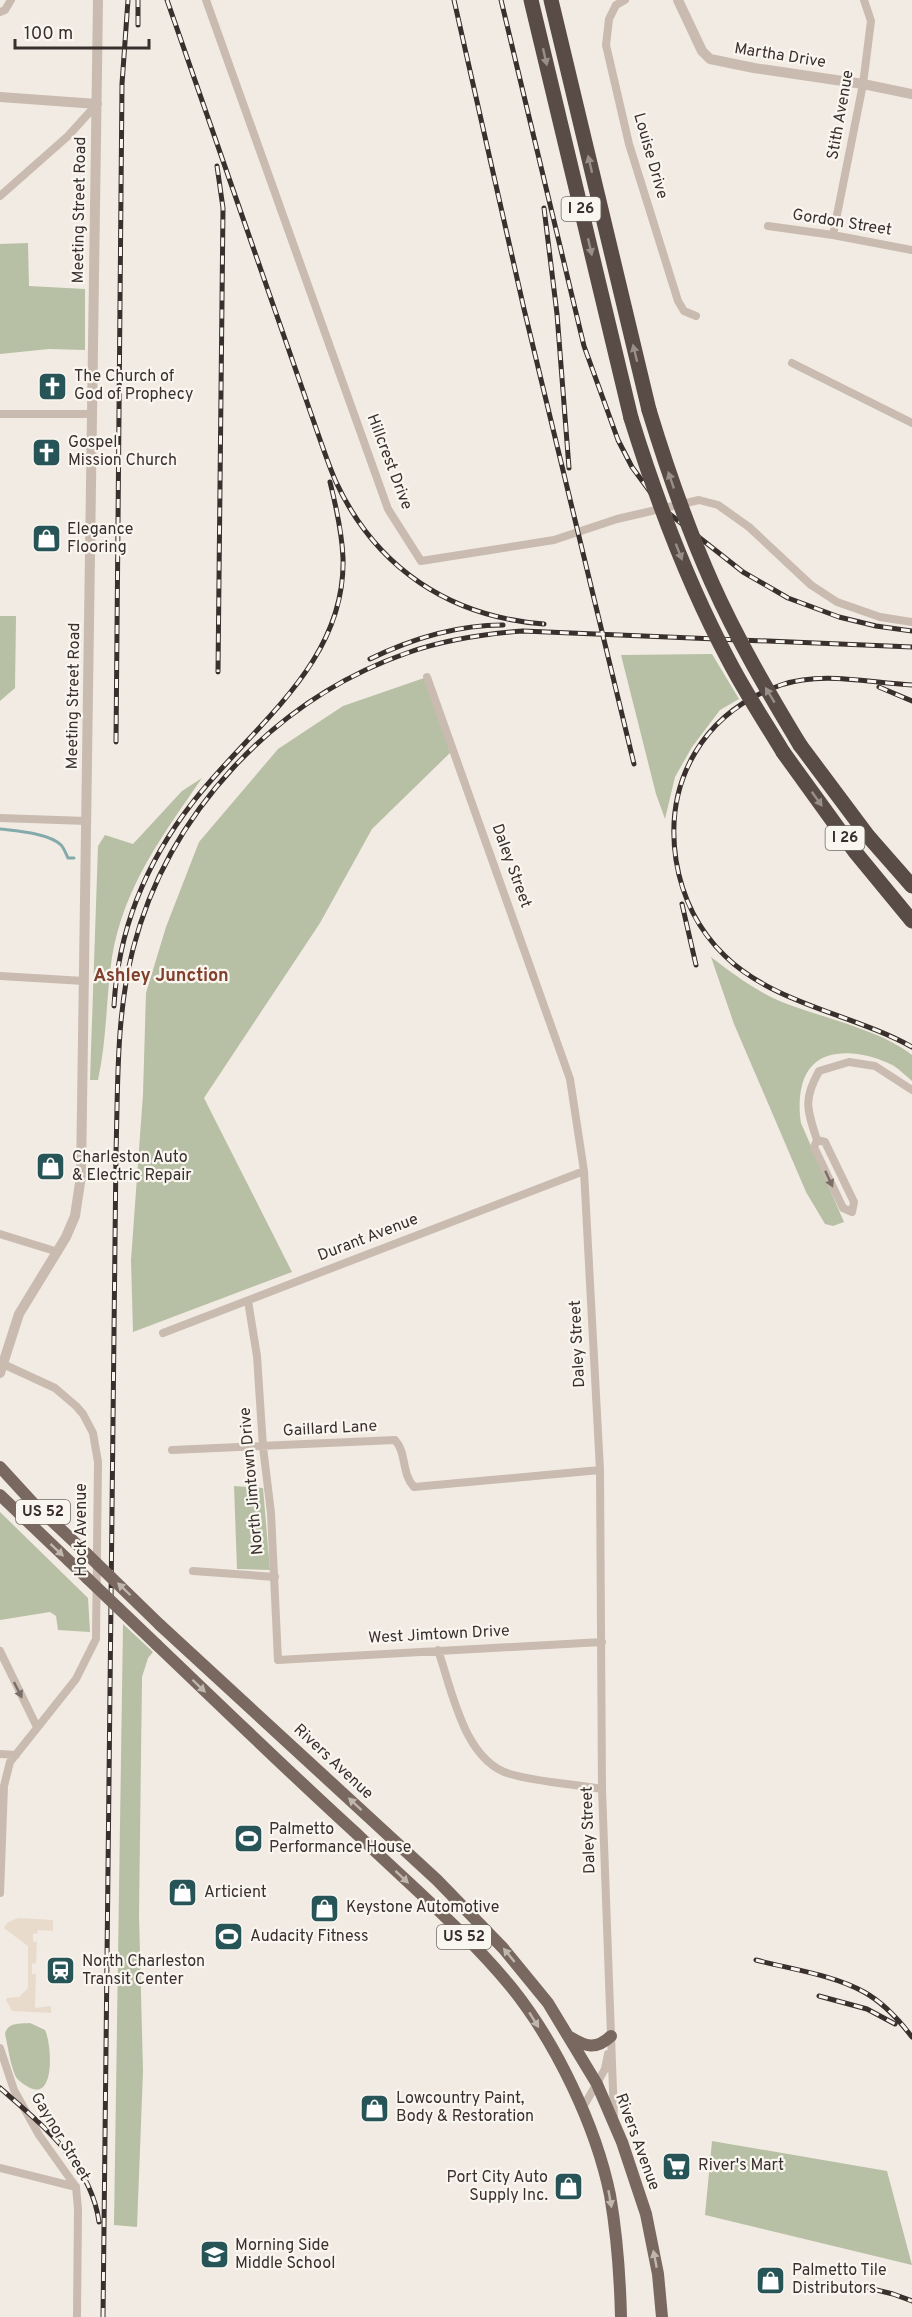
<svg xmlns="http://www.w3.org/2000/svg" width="912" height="2317" font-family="Overpass,sans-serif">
<rect width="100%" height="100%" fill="#f2ebe3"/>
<!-- green -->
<path fill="#b7c0a4" d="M28,243L29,286L85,289V350L49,349L0,354V244Z
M0,616H16L15,688L0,701Z
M712,654L739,699L720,710L692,747L675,777L665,819L656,794L621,655Z
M427,677L453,750L372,829L320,923L204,1098L292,1272L133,1332L131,1260L143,1094L146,993L166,927L199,842L278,749L343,706Z
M202,778C163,835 124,886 112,957C106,998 107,1039 98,1080H90L98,846L105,835L133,844L182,791Z
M711,957C733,974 756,991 782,1002C820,1017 881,1030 912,1055V1081C906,1076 900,1070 894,1066C873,1054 832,1045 813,1065C799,1078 798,1105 801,1123L844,1222L833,1226L825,1224L806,1192L734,1024Z
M234,1486L263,1488L270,1570L237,1569Z
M0,1512L88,1598L90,1632L58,1630L56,1616L50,1612L0,1620Z
M123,1624L153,1652L148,1658L142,1677L139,1915L143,2071L137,2227L114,2225Z
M30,2023L45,2030C52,2044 56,2107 25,2085C21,2082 17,2080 15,2075C10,2063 8,2047 5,2034C8,2022 19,2024 30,2023Z
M712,2141L887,2171L912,2265L705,2215Z"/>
<!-- plaza -->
<path fill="#e8dbcc" d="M18,1918L53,1920V1931L38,1930L37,1933L33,1934V1942H37L36,1963L32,1964V1974H36L35,2008L51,2006V2013L12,2011L6,2000L7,1998L19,1997L28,1988V1946L4,1928L7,1923Z"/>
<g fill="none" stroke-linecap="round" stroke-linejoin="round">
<!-- stream -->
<path stroke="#84abac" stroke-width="3" d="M0,829C16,831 49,833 61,845C64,848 66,854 68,858H74"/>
<!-- minor -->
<path stroke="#c9bbaf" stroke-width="8" d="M206,0L388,509L421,561L554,540L617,519L699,500L718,505L749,527L811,585L837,602L880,617L912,622
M625,0L616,5L609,19L606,45L629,144L678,301L684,311L696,316
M0,12L5,10L11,0
M0,196L68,136L97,104
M768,226L833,235L912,250
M833,235L863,84L871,21L864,0
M792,363L912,423
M0,414H92
M427,677L570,1079L584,1171L600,1470L602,1789L614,2118
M0,818L87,821
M0,976L84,981
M817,1140L825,1142L854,1202L852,1212L843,1208L814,1147L817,1140C807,1109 803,1100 819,1071L849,1062L875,1066L912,1090
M0,1234L58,1252
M248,1301L257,1356L263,1447L271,1513L278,1660L602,1642
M163,1333L584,1171
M172,1450L395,1440C407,1453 401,1473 414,1487L600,1470
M193,1571L275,1577
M438,1650C452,1690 464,1761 510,1774C539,1782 572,1784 602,1789
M0,1651L37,1727
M0,1754L16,1755
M0,1893L4,1786L10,1762L76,1679L96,1639L98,1462L93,1433L83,1414L76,1406L55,1388L3,1364
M0,2048L14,2090L39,2135L76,2187L78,2209L77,2317
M582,2109L605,2069L608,2054
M0,2168L76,2187"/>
<!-- tertiary -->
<path stroke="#c9bbaf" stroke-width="10" d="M678,0L702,51L710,59L754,68L863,84L912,94
M0,97L97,104
M0,1373L19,1314L66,1237L75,1216L81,1176L98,0"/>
<!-- primary -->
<path stroke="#79685f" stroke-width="12" d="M0,1467L34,1504L87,1554
M0,1495L88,1579
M160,1625L437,1880L503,1948L548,2003L597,2084L622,2142L646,2214L658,2274L662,2317
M157,1645C224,1709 290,1773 358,1835C410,1885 466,1932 512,1988C556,2043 596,2126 610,2195C617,2235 620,2277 621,2317
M570,2037C586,2047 596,2050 611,2036"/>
<!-- motorway -->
<path stroke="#594b45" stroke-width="15" d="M531,0L631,418
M551,0L649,410
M800,745L868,836L912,886
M783,752L856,853L912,921"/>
<defs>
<path id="rail" d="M167,0L317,431C323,448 329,466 336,482C376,568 450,617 544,624
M454,0L524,309L634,764
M501,0L584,346L618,440L632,467L662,508L743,572L788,598L839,617L876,626L912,631
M138,25V0
M217,166L223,208L218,672
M544,208L557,314L569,468
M370,659C411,639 457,625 503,625
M912,685C869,683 823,671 781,685C704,712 664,780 676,860C682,897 697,929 725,956C774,1004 853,1014 912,1047
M879,687L912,701
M116,742L122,84L128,0
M682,904L696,965
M114,1006C118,930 146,862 193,802C251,727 346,664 343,558C342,532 336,506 330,482
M756,1960C790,1969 834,1975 864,1992C884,2003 899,2020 912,2037
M819,1996L867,2009L895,2024
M0,2088C42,2125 91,2163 99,2222
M856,2285L893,2294L912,2301
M103,2317L116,1153C118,1084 116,1016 133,949C168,813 275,699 407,653C444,640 483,634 523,631L912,647"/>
</defs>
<!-- rail casing -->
<use href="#rail" stroke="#39302d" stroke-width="5"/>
<!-- rail -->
<use href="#rail" stroke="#f9f5ef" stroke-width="3" stroke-dasharray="9" stroke-linecap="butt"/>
<!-- primary-bridge -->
<path stroke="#79685f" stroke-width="12" d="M87,1554L160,1625
M88,1579L157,1645"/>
<!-- motorway-bridge -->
<path stroke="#594b45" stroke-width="15" d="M649,410C667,469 687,527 712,583C737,639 768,692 800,745
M631,418C657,502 688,584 729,661C745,692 765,722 783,752"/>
</g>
<!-- one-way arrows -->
<defs><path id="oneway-solid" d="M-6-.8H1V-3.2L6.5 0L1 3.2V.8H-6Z" transform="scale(1.5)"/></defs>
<g fill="#998f89">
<use href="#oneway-solid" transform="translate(545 57) rotate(77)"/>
<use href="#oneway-solid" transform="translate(590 164) rotate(-103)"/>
<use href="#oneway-solid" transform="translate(590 247) rotate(77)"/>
<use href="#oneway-solid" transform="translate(635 353) rotate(-104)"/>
<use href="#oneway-solid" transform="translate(671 480) rotate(-109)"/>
<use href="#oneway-solid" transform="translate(679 552) rotate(69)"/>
<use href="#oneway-solid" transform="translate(770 695) rotate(-121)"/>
<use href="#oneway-solid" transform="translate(817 799) rotate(54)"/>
</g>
<g fill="#7a6f68">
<use href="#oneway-solid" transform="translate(829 1179) rotate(65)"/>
<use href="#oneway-solid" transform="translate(18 1690) rotate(63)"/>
</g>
<g fill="#bfb6ae">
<use href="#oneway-solid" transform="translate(57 1550) rotate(43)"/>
<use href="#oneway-solid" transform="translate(124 1589) rotate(-136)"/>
<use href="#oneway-solid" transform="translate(199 1686) rotate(44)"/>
<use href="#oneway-solid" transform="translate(355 1804) rotate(-137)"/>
<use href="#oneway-solid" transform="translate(402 1877) rotate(43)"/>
<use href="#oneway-solid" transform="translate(509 1955) rotate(-129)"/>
<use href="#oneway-solid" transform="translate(534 2020) rotate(58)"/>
<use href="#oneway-solid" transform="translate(610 2199) rotate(80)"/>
<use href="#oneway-solid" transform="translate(655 2259) rotate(-101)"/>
</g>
<!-- icons -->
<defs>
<symbol id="church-square" viewBox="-11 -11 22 22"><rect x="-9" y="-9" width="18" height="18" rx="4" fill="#265457" stroke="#f9f5ef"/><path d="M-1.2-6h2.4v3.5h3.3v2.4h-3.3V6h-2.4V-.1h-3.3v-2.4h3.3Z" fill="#fff"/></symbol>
<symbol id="shop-square" viewBox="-11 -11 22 22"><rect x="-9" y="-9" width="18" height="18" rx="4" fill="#265457" stroke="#f9f5ef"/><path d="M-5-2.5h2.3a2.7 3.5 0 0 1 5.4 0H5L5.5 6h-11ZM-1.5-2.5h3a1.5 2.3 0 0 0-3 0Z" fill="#fff"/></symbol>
<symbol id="stadium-square" viewBox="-11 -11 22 22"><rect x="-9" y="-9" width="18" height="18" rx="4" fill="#265457" stroke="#f9f5ef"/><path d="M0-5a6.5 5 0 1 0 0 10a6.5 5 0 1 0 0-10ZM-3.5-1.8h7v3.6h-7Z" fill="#fff"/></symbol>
<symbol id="station-square" viewBox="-11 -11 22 22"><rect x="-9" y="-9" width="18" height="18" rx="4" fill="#265457" stroke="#f9f5ef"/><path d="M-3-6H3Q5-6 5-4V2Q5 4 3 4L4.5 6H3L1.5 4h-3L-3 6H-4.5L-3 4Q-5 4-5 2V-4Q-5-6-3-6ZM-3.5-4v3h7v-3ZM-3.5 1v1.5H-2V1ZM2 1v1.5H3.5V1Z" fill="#fff"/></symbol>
<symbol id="supermarket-square" viewBox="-11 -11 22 22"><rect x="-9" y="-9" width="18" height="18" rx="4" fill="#265457" stroke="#f9f5ef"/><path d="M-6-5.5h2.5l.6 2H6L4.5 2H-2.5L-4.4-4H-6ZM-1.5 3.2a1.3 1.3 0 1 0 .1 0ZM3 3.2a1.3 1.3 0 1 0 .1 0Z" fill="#fff"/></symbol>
<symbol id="school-square" viewBox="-11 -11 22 22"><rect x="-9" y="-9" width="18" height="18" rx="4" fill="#265457" stroke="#f9f5ef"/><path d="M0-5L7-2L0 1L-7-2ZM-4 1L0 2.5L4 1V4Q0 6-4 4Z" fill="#fff"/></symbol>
</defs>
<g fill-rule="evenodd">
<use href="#church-square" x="36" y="370" width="33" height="33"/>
<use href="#church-square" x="30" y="436" width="33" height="33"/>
<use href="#shop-square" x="30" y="522" width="33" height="33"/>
<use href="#shop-square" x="34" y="1150" width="33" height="33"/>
<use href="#stadium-square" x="232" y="1822" width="33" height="33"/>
<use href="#shop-square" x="166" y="1876" width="33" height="33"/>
<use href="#shop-square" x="308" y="1892" width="33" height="33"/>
<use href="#stadium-square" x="212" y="1920" width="33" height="33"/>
<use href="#station-square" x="44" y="1954" width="33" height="33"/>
<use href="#shop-square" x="358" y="2092" width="33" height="33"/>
<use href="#supermarket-square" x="660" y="2150" width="33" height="33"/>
<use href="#shop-square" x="552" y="2170" width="33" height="33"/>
<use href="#school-square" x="198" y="2238" width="33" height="33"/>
<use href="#shop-square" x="754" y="2264" width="33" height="33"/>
</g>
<g text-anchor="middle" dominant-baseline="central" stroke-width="4.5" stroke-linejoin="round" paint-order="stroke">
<!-- shield labels -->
<g fill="#f9f5ef" stroke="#736b67" stroke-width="1.5">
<rect x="561.5" y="197" width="39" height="24" rx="4.5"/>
<rect x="825.5" y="826" width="39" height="24" rx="4.5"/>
<rect x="16" y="1500" width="54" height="24" rx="4.5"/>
<rect x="437" y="1925" width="54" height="24" rx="4.5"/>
</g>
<g font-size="15" font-weight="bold" fill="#39302d">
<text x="581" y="209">I 26</text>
<text x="845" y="838">I 26</text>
<text x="43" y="1512">US 52</text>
<text x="464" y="1937">US 52</text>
</g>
<!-- street labels -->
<g font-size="16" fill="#39302d" stroke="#f9f5ef">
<text transform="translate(780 56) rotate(9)">Martha Drive</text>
<text transform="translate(841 115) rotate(-80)">Stith Avenue</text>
<text transform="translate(650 156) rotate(74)">Louise Drive</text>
<text transform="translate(80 210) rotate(-89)">Meeting Street Road</text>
<text transform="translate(842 223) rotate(9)">Gordon Street</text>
<text transform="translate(389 462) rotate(69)">Hillcrest Drive</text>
<text transform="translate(74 696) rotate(-89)">Meeting Street Road</text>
<text transform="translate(511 866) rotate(70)">Daley Street</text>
<text transform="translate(368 1238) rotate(-21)">Durant Avenue</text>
<text transform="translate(578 1344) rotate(-93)">Daley Street</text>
<text transform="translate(330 1429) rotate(-3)">Gaillard Lane</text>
<text transform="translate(252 1481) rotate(-95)">North Jimtown Drive</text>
<text transform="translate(82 1530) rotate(-90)">Hock Avenue</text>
<text transform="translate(439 1635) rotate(-3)">West Jimtown Drive</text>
<text transform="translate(333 1762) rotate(43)">Rivers Avenue</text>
<text transform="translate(589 1830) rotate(-92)">Daley Street</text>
<text transform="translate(60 2137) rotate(59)">Gaynor Street</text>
<text transform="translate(637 2142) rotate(70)">Rivers Avenue</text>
</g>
<!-- poi labels -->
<g font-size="16" fill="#39302d" stroke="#f9f5ef" text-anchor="start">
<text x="74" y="377">The Church of<tspan x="74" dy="18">God of Prophecy</tspan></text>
<text x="68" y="443">Gospel<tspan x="68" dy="18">Mission Church</tspan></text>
<text x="67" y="530">Elegance<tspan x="67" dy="18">Flooring</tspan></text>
<text x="72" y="1158">Charleston Auto<tspan x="72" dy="18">&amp; Electric Repair</tspan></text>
<text x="269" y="1830">Palmetto<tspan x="269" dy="18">Performance House</tspan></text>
<text x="204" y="1893">Articient</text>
<text x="346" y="1908">Keystone Automotive</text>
<text x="250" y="1937">Audacity Fitness</text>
<text x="82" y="1962">North Charleston<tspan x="82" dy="18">Transit Center</tspan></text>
<text x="396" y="2099">Lowcountry Paint,<tspan x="396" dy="18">Body &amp; Restoration</tspan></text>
<text x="698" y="2166">River's Mart</text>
<text x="548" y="2178" text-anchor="end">Port City Auto<tspan x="548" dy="18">Supply Inc.</tspan></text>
<text x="235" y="2246">Morning Side<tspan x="235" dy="18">Middle School</tspan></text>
<text x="792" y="2271">Palmetto Tile<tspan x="792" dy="18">Distributors</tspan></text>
</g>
<!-- neighbourhood labels -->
<g font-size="18" font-weight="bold" fill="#80402e" stroke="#f9f5ef">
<text x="161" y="976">Ashley Junction</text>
</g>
</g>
<!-- scale -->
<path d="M15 39v9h134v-9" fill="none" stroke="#39302d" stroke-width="3"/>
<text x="24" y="39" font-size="18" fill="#39302d" stroke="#f9f5ef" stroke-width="4.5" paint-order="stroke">100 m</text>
</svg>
